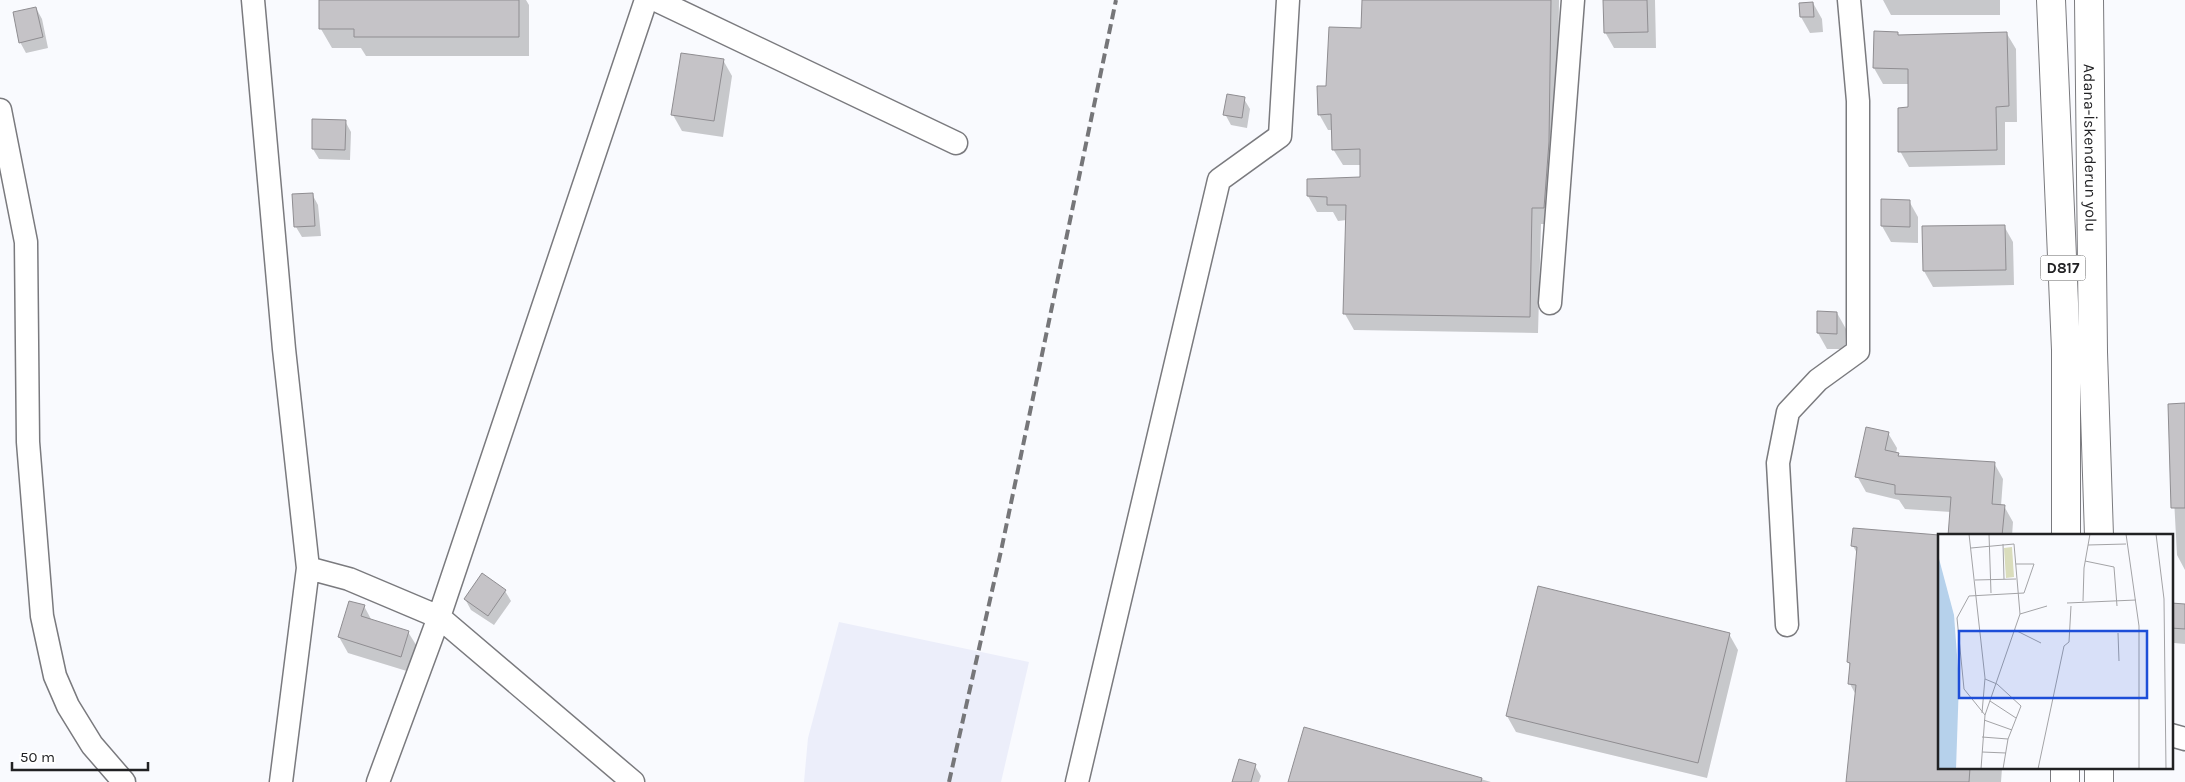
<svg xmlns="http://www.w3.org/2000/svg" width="2185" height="782" font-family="Karla,sans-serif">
<rect width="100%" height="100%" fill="#f9fafe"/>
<!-- built -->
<path fill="#eceefa" d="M839,622L1029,662L1001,782H804L808,738Z"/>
<!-- shadow -->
<path fill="#0003" d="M320,0H526L529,5V56H366L361,48H332L321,29Z
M1363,0H1559L1557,159L1552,224H1541L1538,333L1354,330L1345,314L1347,220L1338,221L1333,212H1317L1308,196L1361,178V165H1343L1333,149V130H1328L1319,114L1328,87L1363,30Z
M1605,0H1655L1656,48H1614L1605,32Z
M1883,0H2000V15H1891Z
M1813,3L1822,19L1823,32L1810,33L1801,17Z
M36,8L42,19L48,48L26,53L20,42Z
M1875,33H1897L1899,36L2007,34L2016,49L2017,122H2005V165L1909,167L1900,151L1910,109L1909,84H1883L1874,68Z
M723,60L732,76L723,137L682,131L673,115Z
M1244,99L1250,109L1247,128L1231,125L1225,114Z
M345,121L351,132L350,160L319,159L313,149Z
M312,194L318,205L321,236L302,237L296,227L293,196Z
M1882,200L1909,201L1918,217V243L1891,242L1882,226Z
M2004,226L2013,242L2014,285L1933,287L1924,271Z
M1819,313H1837L1846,329L1845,349H1827L1818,333Z
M2185,404V570L2177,555L2169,405Z
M1888,433L1897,448L1896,454L1900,458L1994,463L2003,479L2001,506H2004L2013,522L2012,536H1949L1951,512L1905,509L1899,500L1866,492L1857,476Z
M1939,537V768H2002L2001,782H1847L1856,695L1850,684L1851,667L1848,662L1858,555L1853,546Z
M505,591L511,601L494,625L471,610L465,599Z
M2171,605L2185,606V644L2174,643L2171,638Z
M364,606L372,621L408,632L418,648L410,672L348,653L339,637Z
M1729,634L1738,650L1707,778L1516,732L1507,716Z
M1305,728L1491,782H1290Z
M1255,766L1261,776L1259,782H1235Z"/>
<!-- building -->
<path fill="#c5c3c7" stroke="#8f8d91" d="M319,0H519V37H354V29H319Z
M1362,0H1551L1549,142L1544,208H1532L1530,317L1343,314L1346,205H1327V197L1307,196V179L1360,177V149L1332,150L1331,114L1318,115L1317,86H1326L1329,27L1361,28Z
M1603,0H1647L1648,32L1604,33Z
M1813,2L1814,17H1800L1799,3Z
M36,7L43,37L19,43L13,12Z
M1874,31L1898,32V35L2007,32L2009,106L1996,107L1997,150L1898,152V108L1908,107V69L1873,68Z
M681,53L724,59L714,121L671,115Z
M1227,94L1245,97L1242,118L1223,115Z
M312,119L346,120L345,150L312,149Z
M313,193L315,226L294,227L292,194Z
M1881,199L1910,200V227L1881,226Z
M2005,225L2006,270L1923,271L1922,226Z
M1817,311L1837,312V334L1817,333Z
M2185,403V508H2171L2168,404Z
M1866,427L1889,432L1885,450L1899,453L1898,456L1995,462L1992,504L2005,505L2002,536H1948L1951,497L1895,494V485L1855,477Z
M1853,528L1939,535V768H1970L1969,782H1846L1856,685L1848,684L1850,663L1847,662L1857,547L1851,546Z
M482,573L506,590L488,616L464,599Z
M1538,586L1730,633L1698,763L1506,716Z
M349,601L365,605L361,616L409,631L401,657L338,637Z
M2171,603L2185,604V629L2171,628Z
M1304,727L1482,778L1481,782H1288Z
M1239,759L1256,764L1251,782H1232Z"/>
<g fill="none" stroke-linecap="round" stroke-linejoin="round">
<defs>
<path id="minor" d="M253,0L284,349L308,568L281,782
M656,0L956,143
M0,110L26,242L28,442L42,616L55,676L68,706L92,745L124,782
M1550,303L1573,0
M308,568L349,579L439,617L633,782
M1787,625L1778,463L1788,412L1818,380L1858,351V101L1849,0
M2171,735L2185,739
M378,782L439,617L646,0
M1077,782L1219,180L1280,136L1288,0"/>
<g id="highway">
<path d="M2051,0L2066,350V536"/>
<path id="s1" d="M2089,0L2093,352L2099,536"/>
<path d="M2065,782V768"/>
<path d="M2099,782V768"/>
</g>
</defs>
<!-- minor casing -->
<use href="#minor" stroke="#7a7a7e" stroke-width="25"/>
<!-- highway casing -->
<use href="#highway" stroke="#7a7a7e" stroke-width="30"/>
<!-- minor -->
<use href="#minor" stroke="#fff" stroke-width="22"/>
<!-- highway -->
<use href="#highway" stroke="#fff" stroke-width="28"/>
<!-- rail -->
<path stroke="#767679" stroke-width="4" stroke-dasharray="10 5" stroke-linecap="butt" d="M949,782L1001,551L1116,0"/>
</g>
<g text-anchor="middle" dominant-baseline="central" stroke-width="4" stroke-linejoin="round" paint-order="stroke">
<!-- shield labels -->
<rect fill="#fff" stroke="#646465" stroke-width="1" x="2040.5" y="255.5" width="45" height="25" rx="4"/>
<g font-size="15" font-weight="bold" fill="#212123">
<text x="2063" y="268">D817</text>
</g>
<!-- street labels -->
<g font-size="16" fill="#212123" stroke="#fff">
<text stroke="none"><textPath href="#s1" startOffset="148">Adana-İskenderun yolu</textPath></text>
</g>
</g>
<!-- overview -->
<g transform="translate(1938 534)">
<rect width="235" height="235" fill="#f9fafe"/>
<path d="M74,13L76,43L68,44L66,14Z" fill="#daddbc"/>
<path d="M0,21L16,81L21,148L18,235H0Z" fill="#b6d1eb"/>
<path fill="none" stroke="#a3a3a6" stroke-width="1" d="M31,0L47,144L44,179M51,0L53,59M188,0L201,92V235M218,0L226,65L228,235M65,10L66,45M150,11L188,10M33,14L76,10L82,80M147,27L176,33L179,72M37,46L78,45M145,67L146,34L152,0M129,69L198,66M77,96L103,109M180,99L181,127M47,145L59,150L83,172L70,205L65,235M52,167L78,184M47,181L26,155L19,84L31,62L86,59L96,30H78M46,186L74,196M44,203L70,205M44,218L68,219M43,235L47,181L82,80L109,72M100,235L126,112L131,108L133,72"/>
<path fill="#1d4ed8" fill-opacity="0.15" stroke="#1d4ed8" stroke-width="2.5" d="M21,97H209V164H21Z"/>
<rect width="235" height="235" fill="none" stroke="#212123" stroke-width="2.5"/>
</g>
<!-- scale -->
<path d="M12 762v8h136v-8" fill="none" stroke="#212123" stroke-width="2.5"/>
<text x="20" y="762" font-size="15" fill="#212123" stroke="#ffffff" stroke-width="4" paint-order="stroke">50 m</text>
</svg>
